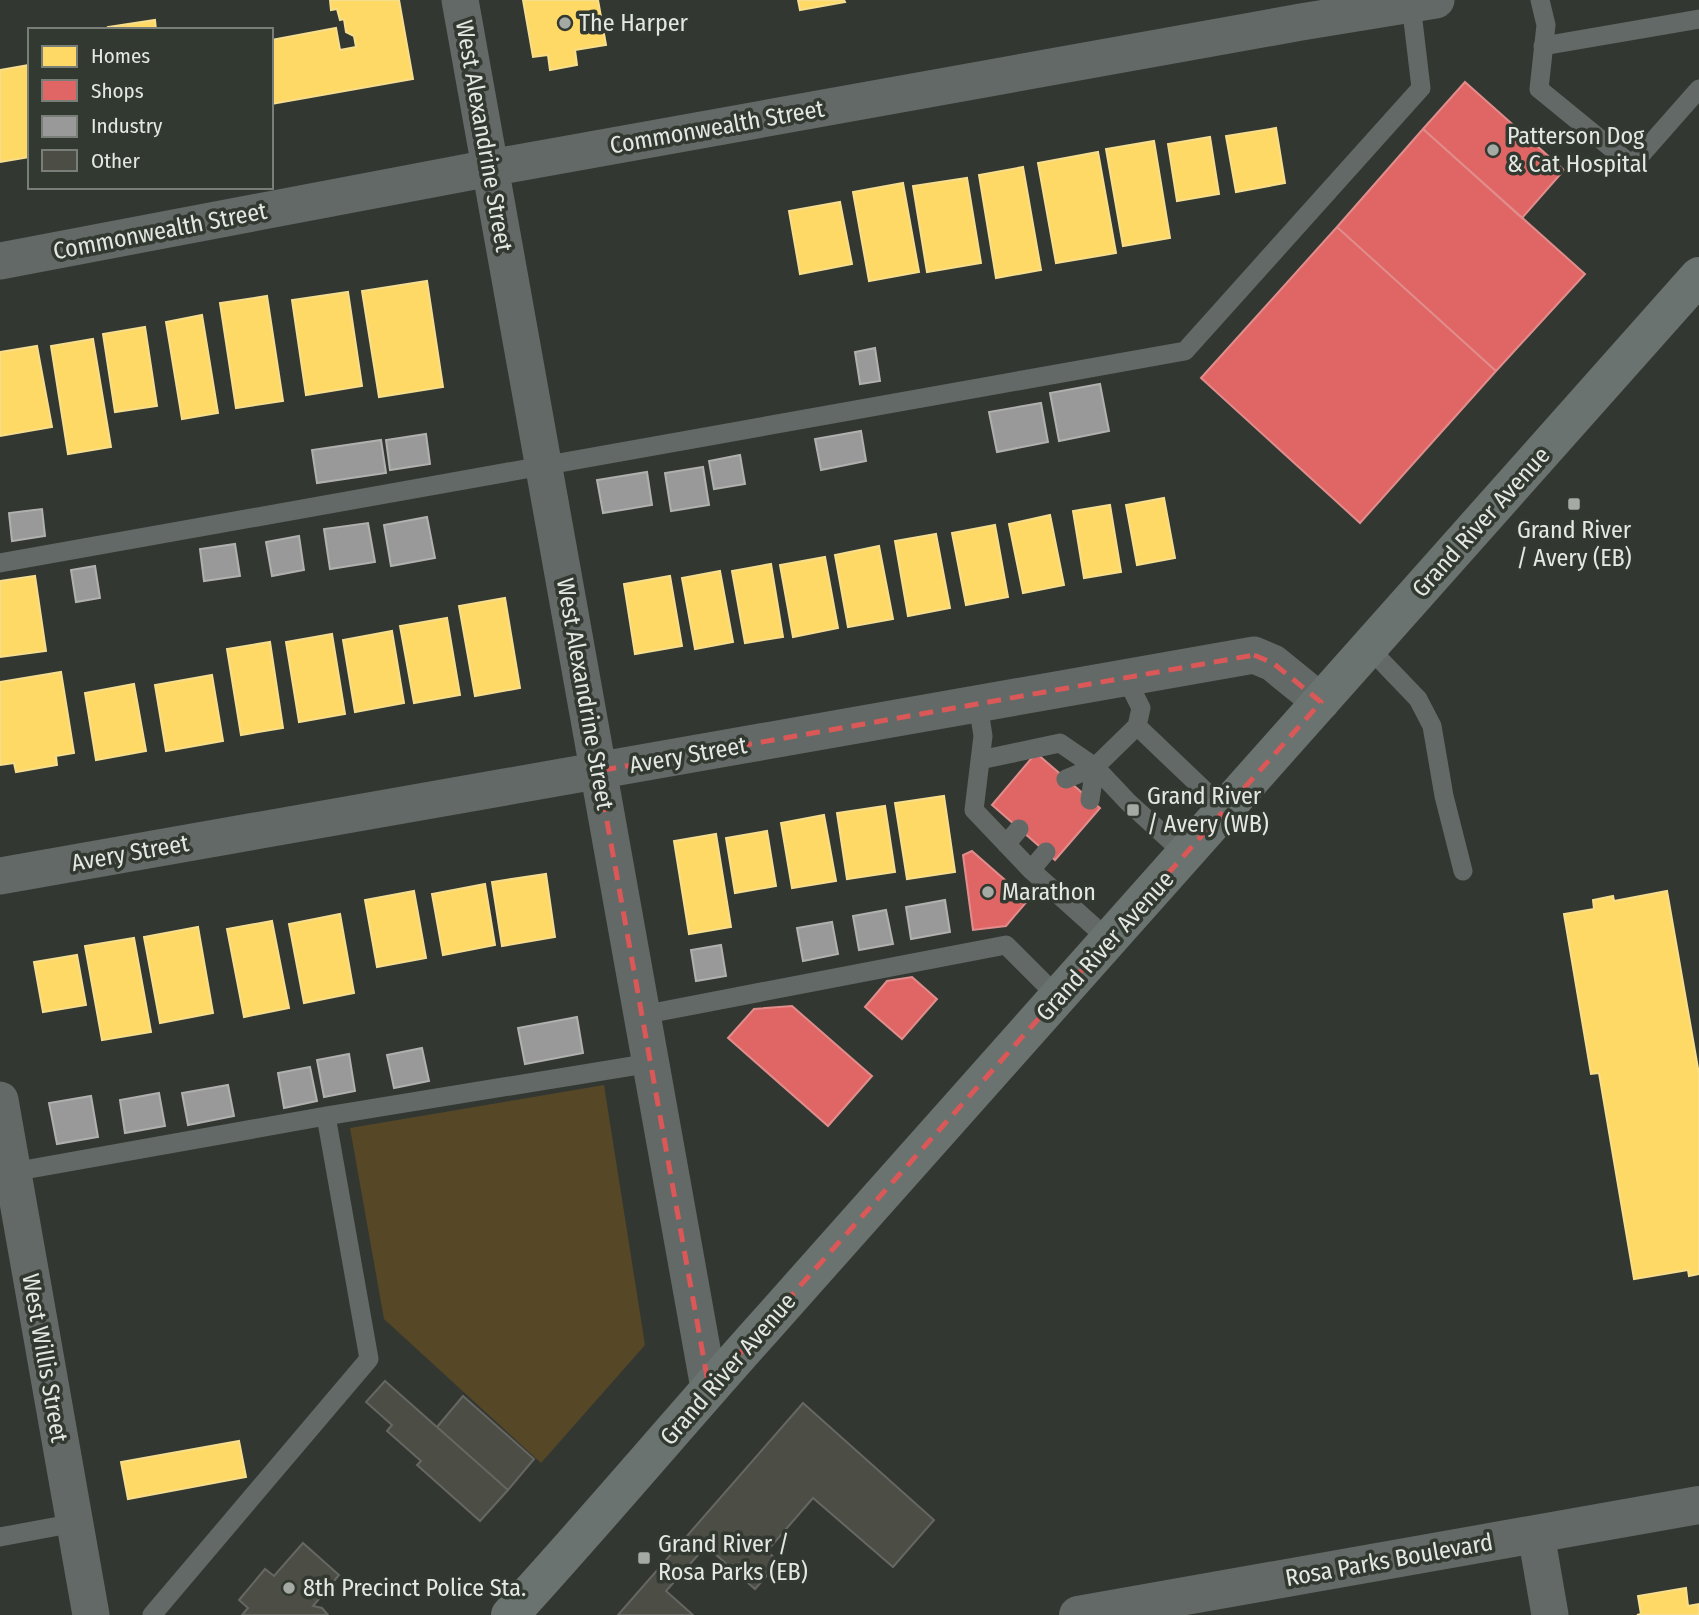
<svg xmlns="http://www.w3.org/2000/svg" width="1699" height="1615" font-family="'Fira Sans Condensed',sans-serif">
<rect width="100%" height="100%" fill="#333732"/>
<!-- green -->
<path fill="#564727" d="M604,1085L645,1345L541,1463L384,1319L350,1128Z"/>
<!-- homes -->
<path fill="#ffd966" stroke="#f7de8c" stroke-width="2" d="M330,0H399L413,79L271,104V40L336,28L340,50L356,47L354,36L346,32L344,19L340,20L337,9L331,10Z
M523,0H598L606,45L575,50L577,65L550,70L548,55L533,57Z
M798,0H844L845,2L800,10Z
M155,20L156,30H109L108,27Z
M29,65L30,157L0,162V70Z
M1276,128L1285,183L1236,192L1226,136Z
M1210,137L1219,194L1177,201L1168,144Z
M1154,141L1170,238L1123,246L1106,149Z
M1098,152L1116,253L1056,263L1038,163Z
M1023,167L1041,270L996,278L979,175Z
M967,178L981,263L927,272L913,186Z
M903,183L919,272L869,281L853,192Z
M840,202L852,264L800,274L789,211Z
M427,281L443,387L379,397L362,291Z
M348,292L362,386L306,395L292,300Z
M267,296L283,401L236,408L220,303Z
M202,315L218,413L182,419L166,322Z
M145,327L157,406L115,412L103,334Z
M93,339L111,447L68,454L51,346Z
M37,346L52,427L0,436V352Z
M1164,498L1175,558L1137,565L1126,505Z
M1110,505L1121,572L1084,578L1073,511Z
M1050,515L1064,585L1023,593L1009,524Z
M995,525L1008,597L966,605L952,533Z
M936,534L950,608L908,616L895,541Z
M879,546L893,619L848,627L835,555Z
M825,557L838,628L793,637L780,565Z
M771,564L783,637L745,643L732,571Z
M720,571L733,642L695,649L682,578Z
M35,576L46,651L0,657V581Z
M670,576L682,646L635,654L624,584Z
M505,598L520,688L475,696L459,606Z
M447,618L460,695L414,703L400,626Z
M392,631L404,703L355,712L343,640Z
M332,634L345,714L299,722L286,642Z
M270,642L283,728L241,735L227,649Z
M61,672L74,753L56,756L57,765L16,772L14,763L0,765V682Z
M212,675L223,741L166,751L155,685Z
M134,684L146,751L96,760L85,693Z
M944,796L955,872L907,879L895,803Z
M885,806L895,872L847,879L837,813Z
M824,815L836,881L792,888L781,823Z
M767,831L776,886L735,893L726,838Z
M716,834L731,927L689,934L674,841Z
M546,874L555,937L502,946L492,882Z
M485,884L495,945L443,955L432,894Z
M414,891L426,958L377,967L365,900Z
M1667,891L1699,1074V1274L1689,1276L1688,1270L1634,1279L1599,1073L1591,1074L1564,914L1594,909L1593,900L1613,896L1614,901Z
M340,914L354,993L304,1003L289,924Z
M272,921L289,1008L244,1017L227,929Z
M198,927L213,1013L160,1023L144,937Z
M134,938L151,1032L102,1040L85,946Z
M77,955L86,1005L43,1012L34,962Z
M239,1441L246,1477L128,1499L121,1462Z
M1686,1588L1688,1606L1699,1604V1615H1637L1641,1614L1638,1596Z"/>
<!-- shops -->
<path fill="#e06666" stroke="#e18d8c" stroke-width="2" d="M1465,82L1564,170L1522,218L1423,129Z
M1423,129L1585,274L1496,371L1337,227Z
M1337,227L1496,371L1360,523L1201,378Z
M1036,753L1100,808L1055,860L992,805Z
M972,851L1028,900L1006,926L973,930L963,855Z
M912,977L937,999L902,1039L865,1007L887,981Z
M792,1006L872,1076L828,1126L728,1038L754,1009Z"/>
<!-- industry -->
<path fill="#999" stroke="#b0b1af" stroke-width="2" d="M875,348L880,381L860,384L855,352Z
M1100,384L1109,431L1059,441L1050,393Z
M1041,403L1048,442L997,452L989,412Z
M861,431L866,461L821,470L815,439Z
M426,434L430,464L390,470L386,440Z
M381,440L386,473L317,483L312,450Z
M740,455L745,484L714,489L709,461Z
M703,467L709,505L671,511L665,473Z
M647,472L652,505L603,513L597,480Z
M42,509L45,536L12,541L9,513Z
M427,517L435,558L391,566L384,525Z
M368,523L375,562L330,569L324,529Z
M299,536L304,570L272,576L266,542Z
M235,544L240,576L204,581L200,549Z
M95,566L100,598L76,602L71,570Z
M945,900L950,932L911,939L906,907Z
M886,910L893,944L859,950L853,916Z
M832,922L838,954L803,961L797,928Z
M721,945L726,976L696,981L691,950Z
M577,1017L583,1053L525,1064L518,1028Z
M422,1048L429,1081L394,1088L387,1055Z
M349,1054L355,1091L324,1097L317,1060Z
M310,1067L317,1101L284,1108L278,1073Z
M228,1085L234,1116L188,1125L182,1093Z
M159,1093L165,1126L125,1133L120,1100Z
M91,1096L98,1137L57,1144L49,1103Z"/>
<!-- building -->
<path fill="#4c4d44" stroke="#666763" stroke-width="2" d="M385,1381L508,1490L480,1521L417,1465L421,1461L387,1431L392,1425L366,1402Z
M463,1396L534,1459L508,1490L437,1427Z
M803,1403L934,1520L893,1567L813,1498L767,1551L779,1562L755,1589L706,1546L666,1591L693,1615H618Z
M303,1543L339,1575L313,1606L322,1608L328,1615H242L248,1608L239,1600L265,1569L274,1576Z"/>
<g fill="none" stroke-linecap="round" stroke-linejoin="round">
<!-- service -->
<path stroke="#636966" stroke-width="19" d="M1540,0L1546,25L1539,89L1632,165L1699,89
M1543,46L1699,19
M0,563L1185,351L1421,88L1411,4
M1369,648L1418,699L1432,726L1444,796L1463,871
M978,704L983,736L974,810L1031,870L1110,941
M1137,726L1225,810
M980,760L1060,743L1095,767L1137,726L1141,708L1126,678
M1095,767L1128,802L1186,855
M1066,779L1095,767
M1090,800L1095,767
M1006,844L1019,829
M1031,870L1046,852
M642,1015L1006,945L1059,998
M7,1173L326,1116L651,1063
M0,1537L75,1523
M152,1615L369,1359L326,1116"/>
<!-- minor -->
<path stroke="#636966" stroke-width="37" d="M460,0L709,1388
M0,261L490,168L1301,22L1436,0
M0,876L1254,655L1273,663L1321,702
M0,1100L91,1615
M1536,1534L1550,1615"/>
<!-- tertiary -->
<path stroke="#636966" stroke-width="38" d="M1078,1615L1699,1505"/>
<!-- primary -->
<path stroke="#6a736f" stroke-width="38" d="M510,1615C597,1520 680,1421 766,1325C1078,977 1389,627 1699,276"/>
</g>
<!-- marked area -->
<path fill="none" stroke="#da5857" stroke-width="5" stroke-dasharray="14 9" stroke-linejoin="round" d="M1254,655L1273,663L1321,702L709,1388L598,771Z"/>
<!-- markers -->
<g fill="#a6aaa5" stroke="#323930" stroke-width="2.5">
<circle cx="565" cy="23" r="7"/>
<circle cx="1493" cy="150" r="7"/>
<rect x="1567" y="497" width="14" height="14" rx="3.5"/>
<rect x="1126" y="803" width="14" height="14" rx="3.5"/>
<circle cx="988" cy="892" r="7"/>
<rect x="637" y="1551" width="14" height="14" rx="3.5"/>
<circle cx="289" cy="1588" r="7"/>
</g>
<g text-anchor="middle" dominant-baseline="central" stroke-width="7" stroke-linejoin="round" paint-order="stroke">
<!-- poi labels -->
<g font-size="24" fill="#e4e8e3" stroke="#323930" text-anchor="start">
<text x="579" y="23">The Harper</text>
<text x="1507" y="136">Patterson Dog<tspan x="1507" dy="28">&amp; Cat Hospital</tspan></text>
<text x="1574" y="530" text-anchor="middle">Grand River<tspan x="1574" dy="28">/ Avery (EB)</tspan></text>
<text x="1147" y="796">Grand River<tspan x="1147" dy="28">/ Avery (WB)</tspan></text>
<text x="1002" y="892">Marathon</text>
<text x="658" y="1544">Grand River /<tspan x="658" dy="28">Rosa Parks (EB)</tspan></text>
<text x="303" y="1588">8th Precinct Police Sta.</text>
</g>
<!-- street labels -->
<g font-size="24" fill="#e4e8e3" stroke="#323930">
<text transform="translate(717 127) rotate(-10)">Commonwealth Street</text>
<text transform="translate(484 136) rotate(80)">West Alexandrine Street</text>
<text transform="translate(160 231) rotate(-11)">Commonwealth Street</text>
<text transform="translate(1481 522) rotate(-48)">Grand River Avenue</text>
<text transform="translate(585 694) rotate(80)">West Alexandrine Street</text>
<text transform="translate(688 755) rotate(-10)">Avery Street</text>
<text transform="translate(130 853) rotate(-10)">Avery Street</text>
<text transform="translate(1105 946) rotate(-48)">Grand River Avenue</text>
<text transform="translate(45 1358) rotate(80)">West Willis Street</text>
<text transform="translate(728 1369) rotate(-49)">Grand River Avenue</text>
<text transform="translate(1389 1560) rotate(-10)">Rosa Parks Boulevard</text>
</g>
</g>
<!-- legend -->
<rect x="28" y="28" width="245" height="161" fill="#323930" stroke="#797f78" stroke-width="2"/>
<rect x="42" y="46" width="35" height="21" fill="#ffd966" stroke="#797f78" stroke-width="2"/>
<text x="91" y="63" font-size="21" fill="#e4e8e3">Homes</text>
<rect x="42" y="80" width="35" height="21" fill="#e06666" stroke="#797f78" stroke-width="2"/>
<text x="91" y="98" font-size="21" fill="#e4e8e3">Shops</text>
<rect x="42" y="116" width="35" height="21" fill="#999999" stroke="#797f78" stroke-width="2"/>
<text x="91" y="133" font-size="21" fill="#e4e8e3">Industry</text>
<rect x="42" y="150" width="35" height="21" fill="#4c4d44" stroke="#797f78" stroke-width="2"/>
<text x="91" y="168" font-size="21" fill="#e4e8e3">Other</text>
</svg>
